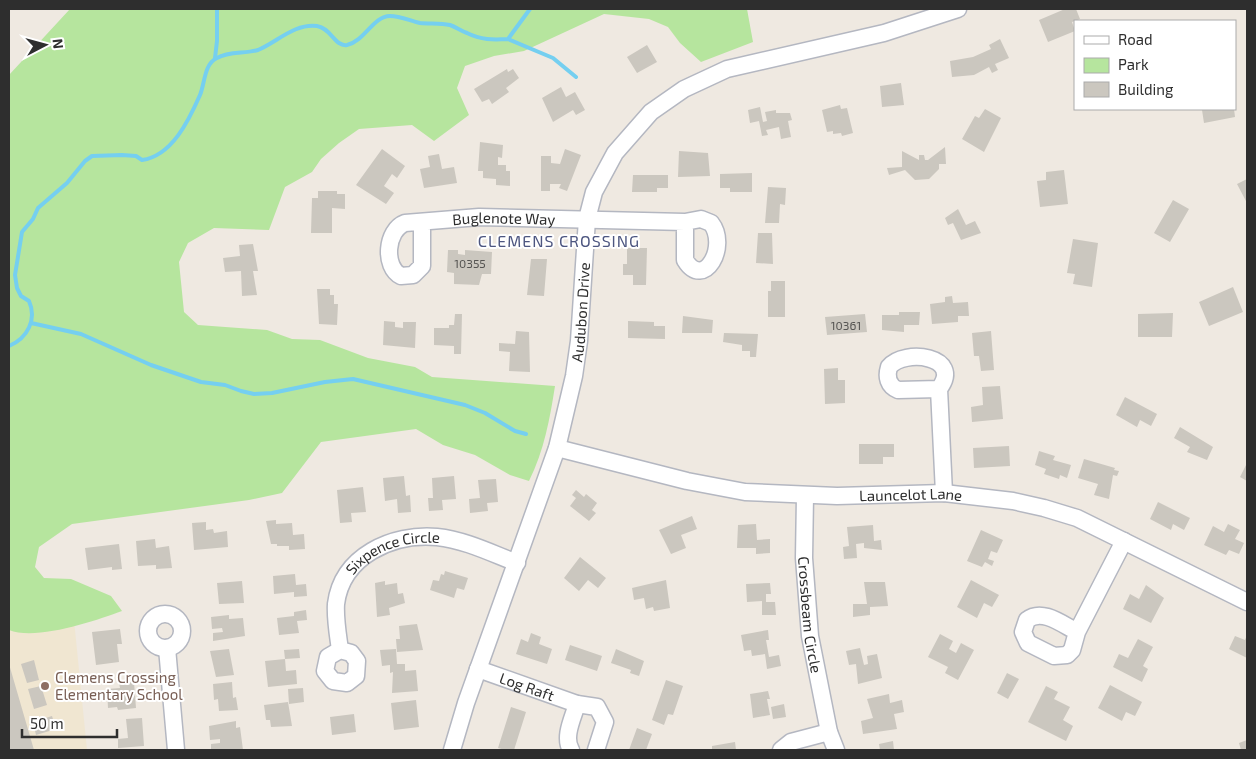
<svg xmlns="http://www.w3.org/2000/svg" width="1256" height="759" font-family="'Exo 2',sans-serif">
<rect width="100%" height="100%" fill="#efe9e1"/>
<!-- education -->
<path fill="#f0e6d1" d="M73,610L87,750H9V622Z"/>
<!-- green -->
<path fill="#b6e59e" d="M70,9H747L753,42L701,62L680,43L668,27L649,19L604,14L524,51L494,56L465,66L457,88L469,115L434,141L412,125L359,129L339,143L321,159L312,172L285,187L269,230L214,228L188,243L179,262L184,312L198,325L267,330L292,339L320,340L368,358L415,367L432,377L555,386C550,418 544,451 529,481L510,475L475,455L443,445L416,429L321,442L282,493L249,500L72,524L39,547L35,567L44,578L71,579L111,596L122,611C95,621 36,641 9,630V75Z"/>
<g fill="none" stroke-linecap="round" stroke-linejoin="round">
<!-- stream -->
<path stroke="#75cff0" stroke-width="4" d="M508,39L553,58L576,77
M215,58L217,41V9
M31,323L81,334L151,365L201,382L225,385L241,391L254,394L272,393L325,382L353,379L465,405L485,413L515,431L526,434
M9,346C28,338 37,319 29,301L21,296L17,288L15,275L22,232L33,219L38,208L67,183L85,161L92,156L122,155L136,156L142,160C172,156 189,120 200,95C205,83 204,64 217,58C229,51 245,54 258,50C277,42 295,23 317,26C331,28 335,47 347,45C365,41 373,16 390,16C401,16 410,21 420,23C430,24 440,23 450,25C456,27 461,31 467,33C481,40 493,40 508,39L530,9"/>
</g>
<!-- building -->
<path fill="#cbc7bf" d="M1065,9H1076L1080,19L1072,22L1075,31L1048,42L1039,20Z
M1000,39L1009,58L995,64L998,70L992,73L989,67L974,75L952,77L950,61L973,57L991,49L989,45Z
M647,45L657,62L637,73L627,57Z
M507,69L508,72L513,69L519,78L506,88L509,92L492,104L489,99L482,102L474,89Z
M901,83L904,105L882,107L880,86Z
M561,87L566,97L575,92L585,110L576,115L573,110L553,122L542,98Z
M840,105L841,109L847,108L853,133L842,136L841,133L833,134V131L827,132L822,110Z
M760,107L763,122L767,121L765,112L776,110V113H790L792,120L788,121L791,137L781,139L779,127L766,130L768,135L762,136L759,121L750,123L748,110Z
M985,109L1001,118L984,152L962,139L975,116L979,118Z
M1212,109H1234L1235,117L1204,123L1202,110Z
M480,142L503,145L502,158L498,157V165H506V171H510V186L496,185V179L483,178V171H478Z
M945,147L946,164H939V169L929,179L915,180L905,170L889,175L887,168L902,167V151L919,160V155H924L925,160H928Z
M382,149L405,166L397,178L392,174L384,186L394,193L386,204L356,185Z
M565,149L581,155L567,191L559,188L561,184H550V191H541V156H551V163L560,164Z
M679,151L708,153L710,176L678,177Z
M439,154L442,169L454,167L457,183L424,188L420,169L430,167L428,156Z
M1064,170L1068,204L1040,207L1037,181L1046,180V172Z
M752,173V192H730V188H720V174Z
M633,175H668V188H657V192H632Z
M1247,179V203L1237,184Z
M768,187L786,188L785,205L780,204L779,223H765Z
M318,191H337V194H345V209L332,208V233H311L312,198H318Z
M1173,200L1189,209L1170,242L1154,233Z
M958,209L966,225L975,221L981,233L961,240L953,223L948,225L945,218Z
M758,233H772L773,264L756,263Z
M1073,239L1098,243L1092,287L1073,284L1075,274L1067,273Z
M253,244L258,271H253L257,295L242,296L241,271L225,272L223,258L240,256L239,245Z
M627,248H647L646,285H633V275H623V264H627Z
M448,250H458V254L465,255V250L492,252L491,274H482L479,285L454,284V273L447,272Z
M531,259H547L544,296L527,295Z
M771,281H785V317H768V291H771Z
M1233,287L1243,312L1209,326L1199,302Z
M317,289H330V295H334V304H338L337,325L319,324Z
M952,296L953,303L968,302L969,316H958V322L932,324L930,304L945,302V297Z
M899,312H920L919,325H904V332L882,330V315H899Z
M1173,313L1172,337H1138V314Z
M455,314H462L461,354H454V346L434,345V328H449V325H454Z
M865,314L867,332L827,335L825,317Z
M683,316L713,320L712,333H682Z
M384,321L395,322V327L403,328V322H416L415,348L383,345Z
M628,321L654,322V326H665V339L628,338Z
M516,331L529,332L530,372L509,371L510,352L499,351V343L515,344Z
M991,331L994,370L981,371L979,356H974L972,333Z
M724,333L758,334L756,357H750V351H742V345L723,342Z
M838,368V380H845V403L825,404L824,369Z
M1000,386L1003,419L972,422L971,407L983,405L982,387Z
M1125,397L1157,414L1151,426L1140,420L1137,427L1116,415Z
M1180,427L1213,447L1207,460L1187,452L1190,447L1174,438Z
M859,444H894V457H883V464H859Z
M1009,446L1010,466L974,468L973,448Z
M1039,451L1055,456L1053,460L1071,465L1067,478L1060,475L1059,479L1044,474L1046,469L1035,465Z
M1084,459L1115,468L1114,470L1119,471L1117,476L1113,475L1109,499L1094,495L1098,484L1078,478Z
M1247,463V481L1240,477Z
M404,476L406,496L410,495L411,512L398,513L397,499L385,501L383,478Z
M454,476L456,499L442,500L443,510L429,511L428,498H433L432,478Z
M496,479L498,502L487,503L488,511L470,513L469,499L480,498L478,480Z
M363,487L366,512L351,513L352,522L340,523L337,490Z
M576,490L584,497L586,494L597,503L592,510L596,513L589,521L570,506L576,498L572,495Z
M1158,502L1190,518L1184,530L1173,524L1171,530L1150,519Z
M692,516L697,529L681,535L686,548L671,554L659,530Z
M276,520V524L292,523L293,535L304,534L305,549L289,550V546H277V544H271L266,521Z
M206,522V530L213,529L214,533L227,531L228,547L194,550L192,523Z
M756,524L757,540L770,539V553L756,554V548H737L738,525Z
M1228,524L1240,530L1235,539L1244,543L1239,554L1229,550L1226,555L1204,545L1213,526L1224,532Z
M873,525L874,541L881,540L882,550L864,548V543L856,544L857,558L844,559L843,547L849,546L847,527Z
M981,530L1003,540L997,553L991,551L988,559L994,561L992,566L985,562L982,567L967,561Z
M155,539L156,548L169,546L172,568L156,569V565L138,566L136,541Z
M119,544L122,569L112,570V567L88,570L85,548Z
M580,557L606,578L598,588L588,580L579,591L564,578Z
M445,571L468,578L464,590L457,588L454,598L430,590L433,580L439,581L441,574L444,575Z
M295,574L296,585L306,584L307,596L294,597V592L274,594L273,576Z
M666,580L670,608L654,611L653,607L646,609L644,598L634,600L632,588Z
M971,580L999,595L992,607L984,603L977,618L957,607Z
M242,581L244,603L219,604L217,583Z
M385,581V585L397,583L398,594L403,593L405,603L389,608L390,615L377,617L375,583Z
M864,582H885L888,606L870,607V615L853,617V604H867Z
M770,583L771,594H766V602H775L776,615H762V601L747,602L746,584Z
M1146,585L1164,598L1151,623L1123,609L1130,594L1139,599Z
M306,610L307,620L297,621L299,633L279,635L277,618L294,616V612Z
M229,615V619L243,618L245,636L213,641V633L223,632L222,628L212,629L211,617Z
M417,624L423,650L397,652L396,639H400L399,626Z
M120,629L122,644H117L119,662L96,665L92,632Z
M768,630L769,640H766L769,657L779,655L781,666L767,669L765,654L752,656L751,650L744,651L741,635Z
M531,633L541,637L539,644L552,649L547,664L516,654L521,639L528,642Z
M940,634L953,641L949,649L956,653L961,643L974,650L958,680L945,673L948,667L928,657Z
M1247,635V658L1229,649L1235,636L1245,640Z
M1138,639L1153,647L1143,666L1148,669L1142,682L1113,667L1119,654L1128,658Z
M570,645L602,656L597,671L565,660Z
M860,648L864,665L868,664L867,656L877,654L882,678L858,684L856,664L849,665L846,651Z
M229,649L234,675L216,677L210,651Z
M299,649L300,658L285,659L284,650Z
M396,649L397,664H405V671L416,670L418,691L392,693L393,672L390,673V665L382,666L380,650Z
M616,649L644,661L639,676L630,673L631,670L611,663Z
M285,659L286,671L296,670L297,684L268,687L265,661Z
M34,660L39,680L27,683L21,664Z
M9,664L34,750H9Z
M1007,673L1019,679L1008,699L997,693Z
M666,680L683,686L673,715L668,714L664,725L652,720Z
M134,682L136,708L118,710L117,707L108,708L107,689L120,688L119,683Z
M232,682L233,698L236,697L238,710L219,711L218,699L214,700L213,684Z
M1110,685L1142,702L1135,716L1126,712L1122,721L1098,708Z
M41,686L47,705L34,709L28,689Z
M1046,686L1058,692L1054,699L1070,707L1063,720L1073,726L1066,741L1028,722Z
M303,688L304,702L289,704L288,689Z
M768,691L770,699H767L770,715L753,718L750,694Z
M889,694L890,703L902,700L904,712L894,714L897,729L863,734L861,721L873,718L867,699Z
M416,700L419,727L394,730L391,703Z
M288,702L292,726L271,727L270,720H266L264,705Z
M784,704L786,717L773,719L771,707Z
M511,707L526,712L514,750H505L498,748Z
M354,714L356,732L332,735L330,717Z
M52,716L56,729L36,735L33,722Z
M142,718L144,746L118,748V739L128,738L126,719Z
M236,721V728L240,727L243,750H211V744L220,743V739L210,740L209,726Z
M637,728L652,734L646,750H629Z
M1247,740V750H1241L1239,743Z
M893,741L894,750H880L879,744Z
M735,742L736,750H712V746Z"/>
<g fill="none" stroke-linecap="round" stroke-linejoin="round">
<defs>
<g id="minor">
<path id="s1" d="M422,222V266L413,275L401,276C383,267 386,230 405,223L479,217L685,222L701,219L711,223C729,246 704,291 685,260V222"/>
<path d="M939,389L898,390C888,386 886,377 889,367C904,348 964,356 939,389L944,493"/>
<path id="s2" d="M557,448L687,481L745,492L837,496L944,493L1013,501L1044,508L1077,518L1247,602"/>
<path id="s3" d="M805,496L804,558L810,636L829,732L836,750"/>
<circle cx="165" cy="631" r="17"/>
<path d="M1077,632C1062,624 1042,608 1027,620L1023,632L1028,643L1054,656L1067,655L1072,650L1077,632L1124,541"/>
<path d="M167,648L176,750"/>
<path id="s4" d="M340,650L351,653L357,661L356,676L347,683L333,681L325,671L328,657L340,650C338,635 335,619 336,604C342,556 392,533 437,537C465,540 491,553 517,563"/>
<path id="s5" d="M478,669L577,704L597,707L605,722L596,750"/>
<path id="s6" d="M452,750L466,703L557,448L574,376L579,341L587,219L594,192L615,153L651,112L684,89L727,69L884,33L958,9"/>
<path d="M571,750C563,737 573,718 577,704"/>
<path d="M781,750L791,742L829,732"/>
</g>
</defs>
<!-- minor casing -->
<use href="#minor" stroke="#b4b7c1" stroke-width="19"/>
<!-- minor -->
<use href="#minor" stroke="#fff" stroke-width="16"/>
</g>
<!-- markers -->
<circle fill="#8d6e63" stroke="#fff" stroke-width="2" cx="45" cy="686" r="5"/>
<g text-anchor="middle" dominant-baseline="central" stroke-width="4" stroke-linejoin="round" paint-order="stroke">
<!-- number labels -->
<g font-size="12" fill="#555452">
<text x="470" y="263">10355</text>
<text x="846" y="325">10361</text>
</g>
<!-- street labels -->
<g font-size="15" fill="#2e2e2e" stroke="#fff">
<text stroke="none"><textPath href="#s1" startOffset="231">Buglenote Way</textPath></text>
<text stroke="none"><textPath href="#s6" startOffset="458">Audubon Drive</textPath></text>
<text stroke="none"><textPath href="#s2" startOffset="359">Launcelot Lane</textPath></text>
<text stroke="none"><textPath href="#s4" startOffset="235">Sixpence Circle</textPath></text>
<text stroke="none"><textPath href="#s3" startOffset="119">Crossbeam Circle</textPath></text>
<text stroke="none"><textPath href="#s5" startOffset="52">Log Raft</textPath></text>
</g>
<!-- education labels -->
<g font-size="15" fill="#785e54" stroke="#fff" text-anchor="start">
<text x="55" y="677">Clemens Crossing<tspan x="55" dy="17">Elementary School</tspan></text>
</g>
<!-- neighbourhood labels -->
<g font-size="16" letter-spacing="1" fill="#4d5680" stroke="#fff">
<text x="559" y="240">CLEMENS CROSSING</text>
</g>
</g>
<!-- border -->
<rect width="1256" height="759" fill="none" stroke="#2e2e2e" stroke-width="20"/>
<!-- legend -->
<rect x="1074" y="20" width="162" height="90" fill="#ffffff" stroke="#ababab"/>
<rect x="1084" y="36" width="25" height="8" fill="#ffffff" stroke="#ababab"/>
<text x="1118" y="45" font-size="15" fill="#2e2e2e">Road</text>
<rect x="1084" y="58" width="25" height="15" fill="#b6e59e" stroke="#ababab"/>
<text x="1118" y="70" font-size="15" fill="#2e2e2e">Park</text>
<rect x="1084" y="82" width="25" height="15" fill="#cbc7bf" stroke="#ababab"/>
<text x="1118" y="95" font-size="15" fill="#2e2e2e">Building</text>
<!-- north arrow -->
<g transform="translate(45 45) rotate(84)" stroke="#ffffff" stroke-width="4" paint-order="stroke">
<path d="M0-4L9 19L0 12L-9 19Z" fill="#2e2e2e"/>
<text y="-8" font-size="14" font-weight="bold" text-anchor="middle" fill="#2e2e2e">N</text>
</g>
<!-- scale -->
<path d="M22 729v8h95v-8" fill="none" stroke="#2e2e2e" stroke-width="2.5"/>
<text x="30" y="729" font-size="15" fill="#2e2e2e" stroke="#ffffff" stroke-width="4" paint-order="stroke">50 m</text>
</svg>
